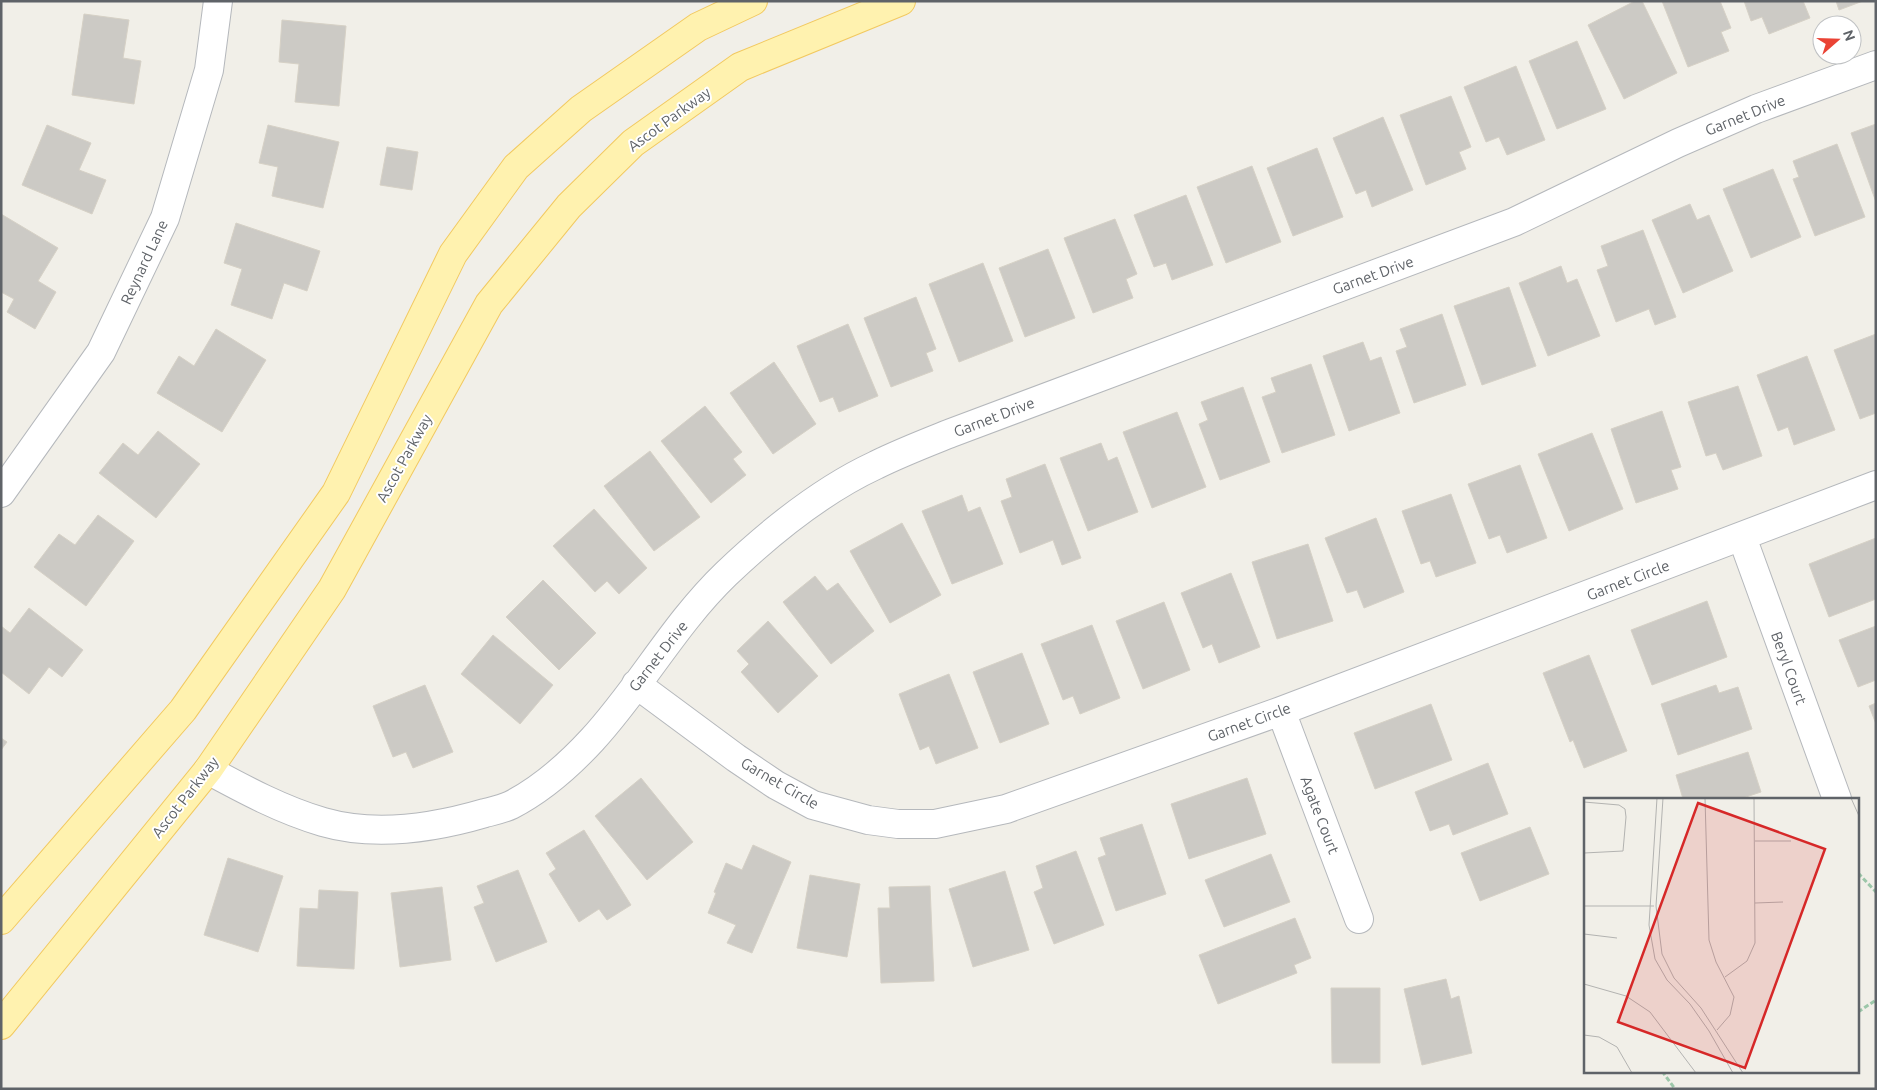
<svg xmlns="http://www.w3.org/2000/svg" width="1877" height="1090" font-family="Ubuntu,sans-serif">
<rect width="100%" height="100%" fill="#f1efe8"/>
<!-- building -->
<path fill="#cccac5" stroke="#d6d1c6" d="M1635,1H1642L1677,73L1624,99L1588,25Z
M1662,1H1720L1731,28L1721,32L1729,51L1688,67Z
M1744,1H1803L1810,18L1769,34L1762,17L1751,21Z
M1836,1H1863L1839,10Z
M84,14L129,20L123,58L141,61L134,104L72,95Z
M282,20L346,26L339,106L295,102L299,64L279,62Z
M1577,41L1606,109L1557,129L1529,61Z
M1516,66L1545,140L1507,155L1499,137L1486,142L1464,87Z
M1451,96L1471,147L1459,152L1466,169L1426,185L1400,115Z
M1383,117L1413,190L1372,207L1366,190L1356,194L1333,138Z
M1876,124V202L1851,133Z
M47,125L91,143L79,170L106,180L92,214L22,185Z
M268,125L339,142L323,208L272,196L278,167L259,163Z
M1837,144L1865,217L1815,236L1793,179L1799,177L1793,161Z
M387,147L418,152L412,190L380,185Z
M1317,148L1343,217L1293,236L1267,168Z
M1252,166L1281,242L1226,263L1197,187Z
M1773,169L1801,237L1751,258L1723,189Z
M1186,195L1213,265L1172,280L1166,263L1154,267L1134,215Z
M1690,204L1697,220L1709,215L1733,271L1683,293L1652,220Z
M1,214L58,248L38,281L56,292L35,329L7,312L14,299L1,292Z
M1115,219L1137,274L1126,279L1133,298L1093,313L1064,238Z
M236,223L320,251L307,291L284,283L272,319L231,305L242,269L224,263Z
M1643,230L1676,317L1655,325L1649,309L1616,322L1597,270L1608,266L1601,246Z
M1048,249L1075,318L1025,337L999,268Z
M983,263L1013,341L959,362L929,284Z
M1561,266L1567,283L1577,279L1600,336L1548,356L1519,283Z
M1509,287L1536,366L1482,385L1454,306Z
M916,297L936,349L926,353L933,371L891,387L864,318Z
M1442,314L1466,385L1414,403L1396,351L1407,347L1400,329Z
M848,324L878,396L839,412L833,397L820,402L797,346Z
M216,329L266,360L222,432L157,393L179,356L194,366Z
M1876,334V413L1860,419L1834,350Z
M1363,342L1370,361L1381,357L1400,413L1349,431L1323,356Z
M1807,356L1835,430L1794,445L1788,427L1778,431L1757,375Z
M774,362L816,424L773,454L730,393Z
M1311,364L1335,435L1282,453L1262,397L1276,392L1271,378Z
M1738,386L1762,456L1723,470L1716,453L1706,456L1688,402Z
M1243,387L1270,462L1220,480L1199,424L1208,420L1201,402Z
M705,406L742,452L733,459L746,475L711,503L661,441Z
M1662,411L1681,467L1671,470L1678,489L1636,503L1611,429Z
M1177,412L1206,487L1152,508L1123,432Z
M158,431L200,464L156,518L99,473L123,443L138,455Z
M1592,433L1623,509L1569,531L1538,454Z
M1101,443L1108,461L1117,457L1138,512L1088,531L1060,458Z
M650,451L700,517L654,551L604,486Z
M1045,464L1081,558L1062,565L1053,540L1020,553L1001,501L1012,497L1006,479Z
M1520,465L1547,538L1507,553L1500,535L1489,539L1468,484Z
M1451,494L1476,563L1436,577L1430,561L1421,564L1402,511Z
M962,495L968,512L980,507L1003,564L952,584L922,511Z
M594,509L647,568L619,594L607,581L595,592L553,546Z
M98,515L134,541L86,606L34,567L59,534L75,545Z
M1376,518L1404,592L1364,608L1357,590L1347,593L1325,538Z
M902,523L941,595L890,623L850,551Z
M1876,538V599L1829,617L1809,564Z
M1308,544L1333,621L1277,639L1252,562Z
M1231,573L1260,647L1219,663L1212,644L1203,648L1181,593Z
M815,576L827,591L838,583L874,631L831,664L783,602Z
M543,580L596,633L559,670L506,617Z
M1707,601L1727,657L1652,685L1631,630Z
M1164,602L1190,670L1143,689L1116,621Z
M29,608L83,650L62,677L49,667L29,694L1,672V626L10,633Z
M768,621L818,676L778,713L741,672L749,664L737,651Z
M1092,625L1120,698L1080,714L1073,696L1063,700L1041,644Z
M1876,626V680L1858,687L1839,640Z
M493,635L553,685L520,724L461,674Z
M1022,653L1049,724L1000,743L973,672Z
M1589,655L1627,751L1584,768L1573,740L1570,742L1543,673Z
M949,674L978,748L936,764L929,746L920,750L899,694Z
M425,685L453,752L413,768L406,752L393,757L373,706Z
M1716,685L1719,693L1738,687L1752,729L1678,755L1661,704Z
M1876,703V724L1869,706Z
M1431,704L1452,760L1375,789L1354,733Z
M1,738L7,742L1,750Z
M1748,752L1761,792L1740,799H1683L1676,775Z
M1488,763L1508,814L1453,835L1449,824L1430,831L1415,792Z
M641,778L693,842L647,880L595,816Z
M1247,778L1266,834L1189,859L1171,804Z
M1142,824L1166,894L1116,911L1098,858L1106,855L1100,838Z
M1530,827L1549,874L1480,901L1461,853Z
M584,830L631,905L607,920L599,909L579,922L549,874L556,869L546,853Z
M753,845L791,862L752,953L727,943L736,925L708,913L716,893L714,892L726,863L742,870Z
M1076,851L1104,925L1054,944L1034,892L1043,888L1036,866Z
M1271,854L1290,902L1224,927L1205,880Z
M228,858L283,876L258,952L204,935Z
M518,870L547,942L496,962L474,907L484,903L477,886Z
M1005,871L1029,950L973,967L949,889Z
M810,875L860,884L847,957L797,948Z
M930,886L934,981L881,983L878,908H890L889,887Z
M442,887L451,960L400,967L391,893Z
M319,890L358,892L354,969L297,966L300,908L318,909Z
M1295,918L1311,958L1294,965L1297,973L1218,1004L1199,955Z
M1446,979L1451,999L1459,996L1472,1053L1422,1065L1404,989Z
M1331,988H1380V1063H1332Z"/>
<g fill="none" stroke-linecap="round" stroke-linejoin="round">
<defs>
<path id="minor" d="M1,493L101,352L165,218L209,70L218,1
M1742,537L1837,799
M636,684L736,758L776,785L813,805L868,820L898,824H935L1006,809L1281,711L1876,485
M1281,711L1359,919
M208,770C245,790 282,810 323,822C375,837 434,828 485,813C493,811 503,809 511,805C542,789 568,766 592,740C640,688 674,624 726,574C770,532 820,491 876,465C900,453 926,443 951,433L1514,222L1678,143L1756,109L1876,65"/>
<path id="major" d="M1,920L183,710L336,493L453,254L516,167L581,109L698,27L753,1
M1,1025L208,770L332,589L489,304L569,206L633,143L740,67L901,1"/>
</defs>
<!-- minor casing -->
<use href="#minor" stroke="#b5b8bc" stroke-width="30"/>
<!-- major casing -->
<use href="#major" stroke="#f2c960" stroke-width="30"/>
<!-- path -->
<path stroke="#9cc7a9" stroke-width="3" stroke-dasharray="5 2.5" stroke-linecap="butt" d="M1858,873L1876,892
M1858,1012L1876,1000
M1662,1071L1675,1089"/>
<!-- minor -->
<use href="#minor" stroke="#fff" stroke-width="28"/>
<!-- major -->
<use href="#major" stroke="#fff2af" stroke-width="28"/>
</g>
<g text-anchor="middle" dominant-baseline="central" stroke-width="4" stroke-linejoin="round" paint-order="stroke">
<!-- street labels -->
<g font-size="15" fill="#5f6368" stroke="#fff">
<text transform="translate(1745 115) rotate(-22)">Garnet Drive</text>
<text transform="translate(669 119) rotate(-36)">Ascot Parkway</text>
<text transform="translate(144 262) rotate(-65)">Reynard Lane</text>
<text transform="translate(1373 275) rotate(-20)">Garnet Drive</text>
<text transform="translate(994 417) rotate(-21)">Garnet Drive</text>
<text transform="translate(404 458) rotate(-61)">Ascot Parkway</text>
<text transform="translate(1628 580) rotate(-21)">Garnet Circle</text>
<text transform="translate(658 656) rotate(-52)">Garnet Drive</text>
<text transform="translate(1789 668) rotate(70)">Beryl Court</text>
<text transform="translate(1249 722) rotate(-20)">Garnet Circle</text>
<text transform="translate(780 783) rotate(30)">Garnet Circle</text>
<text transform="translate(185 797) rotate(-52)">Ascot Parkway</text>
<text transform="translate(1320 815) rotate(69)">Agate Court</text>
</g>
</g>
<!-- overview -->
<g transform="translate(1584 798)">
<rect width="275" height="275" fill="#f1efe8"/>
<path fill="none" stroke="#b3b3b1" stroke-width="1" d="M73,0L65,127L71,161L83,182L106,206L125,233L149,275M79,0L72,108L78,156L90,180L117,210L159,275M121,0L125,142L132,164L150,199L146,217L133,232M267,0L275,18M0,4L35,7L41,11L42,19L39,53L0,55M171,43H207M171,105L199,104M0,108H70M0,136L33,140M141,179L163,163L171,145L170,0M0,186L42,198L66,214L112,275M0,237L15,239L33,249L48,275"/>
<path fill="#d62828" fill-opacity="0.15" stroke="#d62828" stroke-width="2.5" d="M114,5L241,51L161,270L34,224Z"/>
<rect width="275" height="275" fill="none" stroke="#5f6368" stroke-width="2.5"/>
</g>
<!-- border -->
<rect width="1877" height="1090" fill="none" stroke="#5f6368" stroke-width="5"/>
<!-- north arrow -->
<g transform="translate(1837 40) rotate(70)"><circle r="24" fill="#ffffff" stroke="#bfc1c3"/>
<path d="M0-4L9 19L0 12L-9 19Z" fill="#ea4335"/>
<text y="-8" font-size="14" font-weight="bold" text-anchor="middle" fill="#5f6368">N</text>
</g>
</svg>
